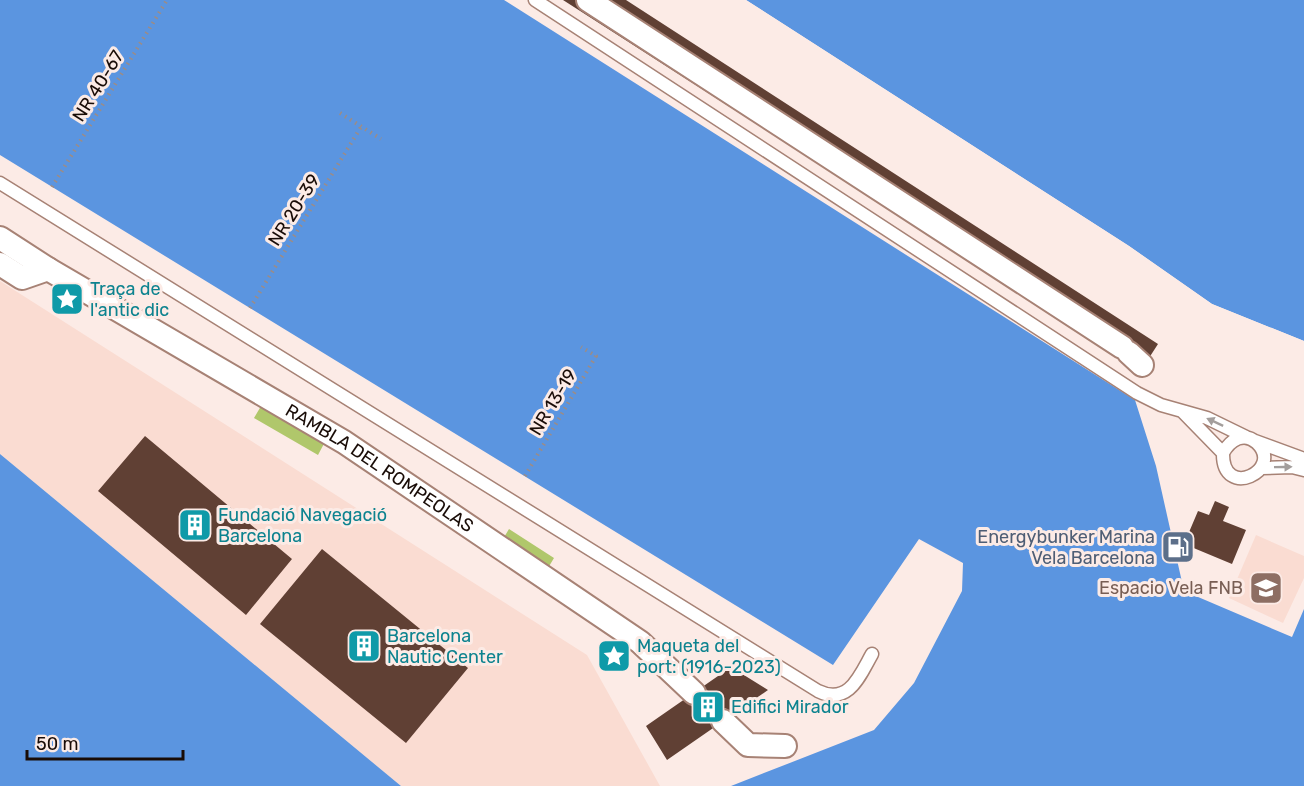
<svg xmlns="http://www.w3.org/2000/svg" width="1304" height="786" font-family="Rubik,sans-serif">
<rect width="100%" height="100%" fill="#fcebe6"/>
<!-- built -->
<path fill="#fadcd2" d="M0,281L587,655L660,786H401L0,454Z
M1256,535L1304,556V578L1283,623L1229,598Z"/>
<!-- green -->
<path fill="#b0c76b" d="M264,401L327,438L318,455L254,418Z
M509,529L554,558L548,568L503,539Z"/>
<!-- water -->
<path fill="#5b95e0" d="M0,0H504L1135,400L1156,466L1184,591L1292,637L1304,609V786H731L874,730L914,683L962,591L963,563L919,539L833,665L0,155Z
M746,0H1304V341L1212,304L1129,246Z
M0,454L401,786H0Z"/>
<!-- pier -->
<path fill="#fcebe6" d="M743,0H746L1129,246L1212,304L1304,341V344L1210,306L1127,248Z"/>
<!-- building -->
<path fill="#604034" d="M563,0H626L1158,344L1138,375L1119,356Z
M145,436L292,559L246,615L98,491Z
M1215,501L1229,507L1223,521L1246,530L1232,564L1184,544L1198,511L1209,515Z
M322,549L468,668L406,743L260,624Z
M731,667L768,690L667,760L646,726Z"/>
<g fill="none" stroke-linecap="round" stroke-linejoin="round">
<!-- street-tunnel -->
<path stroke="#dacac5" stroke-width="22" stroke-dasharray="22 11" stroke-linecap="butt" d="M694,693L723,721"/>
<defs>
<path id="lane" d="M535,0L1137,393L1161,405L1207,418L1246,437
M0,183L818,691C849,706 860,675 872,654
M1183,412L1223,453C1222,501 1285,470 1257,443C1244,431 1230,440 1223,453
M1255,441L1304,459
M1262,468L1292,467L1304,470"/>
<g id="street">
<path d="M588,0L1122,347"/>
<path id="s1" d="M0,238L48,269L344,442L640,642L694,693"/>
<path d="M0,264L22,278L48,269"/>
<path d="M1129,353L1142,365"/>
<path d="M723,721L748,745L785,746"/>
</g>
</defs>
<!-- lane casing -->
<use href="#lane" stroke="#a78275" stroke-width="15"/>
<!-- street casing -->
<use href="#street" stroke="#a78275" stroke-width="26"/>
<!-- path -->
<path stroke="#9b8c87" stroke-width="4" stroke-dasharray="1.5 4.5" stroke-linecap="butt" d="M340,113L381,139
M52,187L167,0
M250,308L361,127
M525,476L596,356L581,347"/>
<!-- lane -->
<use href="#lane" stroke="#fff" stroke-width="12"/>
<!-- street -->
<use href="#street" stroke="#fff" stroke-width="22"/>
</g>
<!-- one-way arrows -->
<defs><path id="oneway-solid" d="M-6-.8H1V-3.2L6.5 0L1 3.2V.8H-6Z" transform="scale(1.5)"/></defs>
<g fill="#a39e9c">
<use href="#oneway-solid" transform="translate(1215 422) rotate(-155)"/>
<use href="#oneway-solid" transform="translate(1283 467) rotate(-1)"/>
</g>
<!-- icons -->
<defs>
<symbol id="sight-square" viewBox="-11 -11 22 22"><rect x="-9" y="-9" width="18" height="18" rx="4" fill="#0f9aa8" stroke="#fcebe6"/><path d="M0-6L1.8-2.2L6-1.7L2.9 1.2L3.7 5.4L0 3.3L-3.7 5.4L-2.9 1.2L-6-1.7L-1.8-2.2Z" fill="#fff"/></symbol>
<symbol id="building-square" viewBox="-11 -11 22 22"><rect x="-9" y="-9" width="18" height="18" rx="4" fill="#0f9aa8" stroke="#fcebe6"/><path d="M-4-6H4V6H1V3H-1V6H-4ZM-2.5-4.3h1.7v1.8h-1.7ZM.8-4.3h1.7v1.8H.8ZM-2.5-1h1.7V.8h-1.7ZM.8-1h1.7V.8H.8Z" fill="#fff"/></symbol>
<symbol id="fuel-square" viewBox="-11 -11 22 22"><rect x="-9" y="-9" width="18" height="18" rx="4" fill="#5c6f8a" stroke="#fcebe6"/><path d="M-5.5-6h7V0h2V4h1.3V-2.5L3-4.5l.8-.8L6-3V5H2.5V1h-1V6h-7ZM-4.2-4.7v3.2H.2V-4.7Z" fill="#fff"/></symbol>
<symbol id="university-square" viewBox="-11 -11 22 22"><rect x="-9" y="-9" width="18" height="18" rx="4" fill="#8d6e63" stroke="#fcebe6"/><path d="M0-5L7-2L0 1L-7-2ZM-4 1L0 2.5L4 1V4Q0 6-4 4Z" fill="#fff"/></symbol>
</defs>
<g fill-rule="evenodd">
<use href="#sight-square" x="48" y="280" width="38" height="38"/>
<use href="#building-square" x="176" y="506" width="38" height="38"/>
<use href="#fuel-square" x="1159" y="528" width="38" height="38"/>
<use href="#university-square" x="1247" y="569" width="38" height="38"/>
<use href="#building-square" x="345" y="627" width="38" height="38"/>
<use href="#sight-square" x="595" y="637" width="38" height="38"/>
<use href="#building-square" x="689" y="688" width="38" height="38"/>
</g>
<g text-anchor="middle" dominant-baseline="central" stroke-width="6" stroke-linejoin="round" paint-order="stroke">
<!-- street labels -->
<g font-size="18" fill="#190c07" stroke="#fcebe6">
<text transform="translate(98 86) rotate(-58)">NR 40-67</text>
<text transform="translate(294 210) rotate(-58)">NR 20-39</text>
<text transform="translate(553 402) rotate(-59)">NR 13-19</text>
<text stroke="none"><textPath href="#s1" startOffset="444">RAMBLA DEL ROMPEOLAS</textPath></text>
</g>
<!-- culture labels -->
<g font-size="18" fill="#0d838f" stroke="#fcebe6" text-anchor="start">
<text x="90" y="289">Traça de<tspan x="90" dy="21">l'antic dic</tspan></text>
<text x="218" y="515">Fundació Navegació<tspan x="218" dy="21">Barcelona</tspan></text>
<text x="387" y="636">Barcelona<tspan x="387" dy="21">Nautic Center</tspan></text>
<text x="637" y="646">Maqueta del<tspan x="637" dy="21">port: (1916-2023)</tspan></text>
<text x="731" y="707">Edifici Mirador</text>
</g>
<!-- service labels -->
<g font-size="18" fill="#4e5e75" stroke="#fcebe6" text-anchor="end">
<text x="1155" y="537">Energybunker Marina<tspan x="1155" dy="21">Vela Barcelona</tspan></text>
</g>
<!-- education labels -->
<g font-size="18" fill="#785e54" stroke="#fcebe6" text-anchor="end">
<text x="1243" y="588">Espacio Vela FNB</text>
</g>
</g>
<!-- scale -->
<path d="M27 750v9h156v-9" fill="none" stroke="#190c07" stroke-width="3"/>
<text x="36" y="750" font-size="18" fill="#190c07" stroke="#fcebe6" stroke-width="4.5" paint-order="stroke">50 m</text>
</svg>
